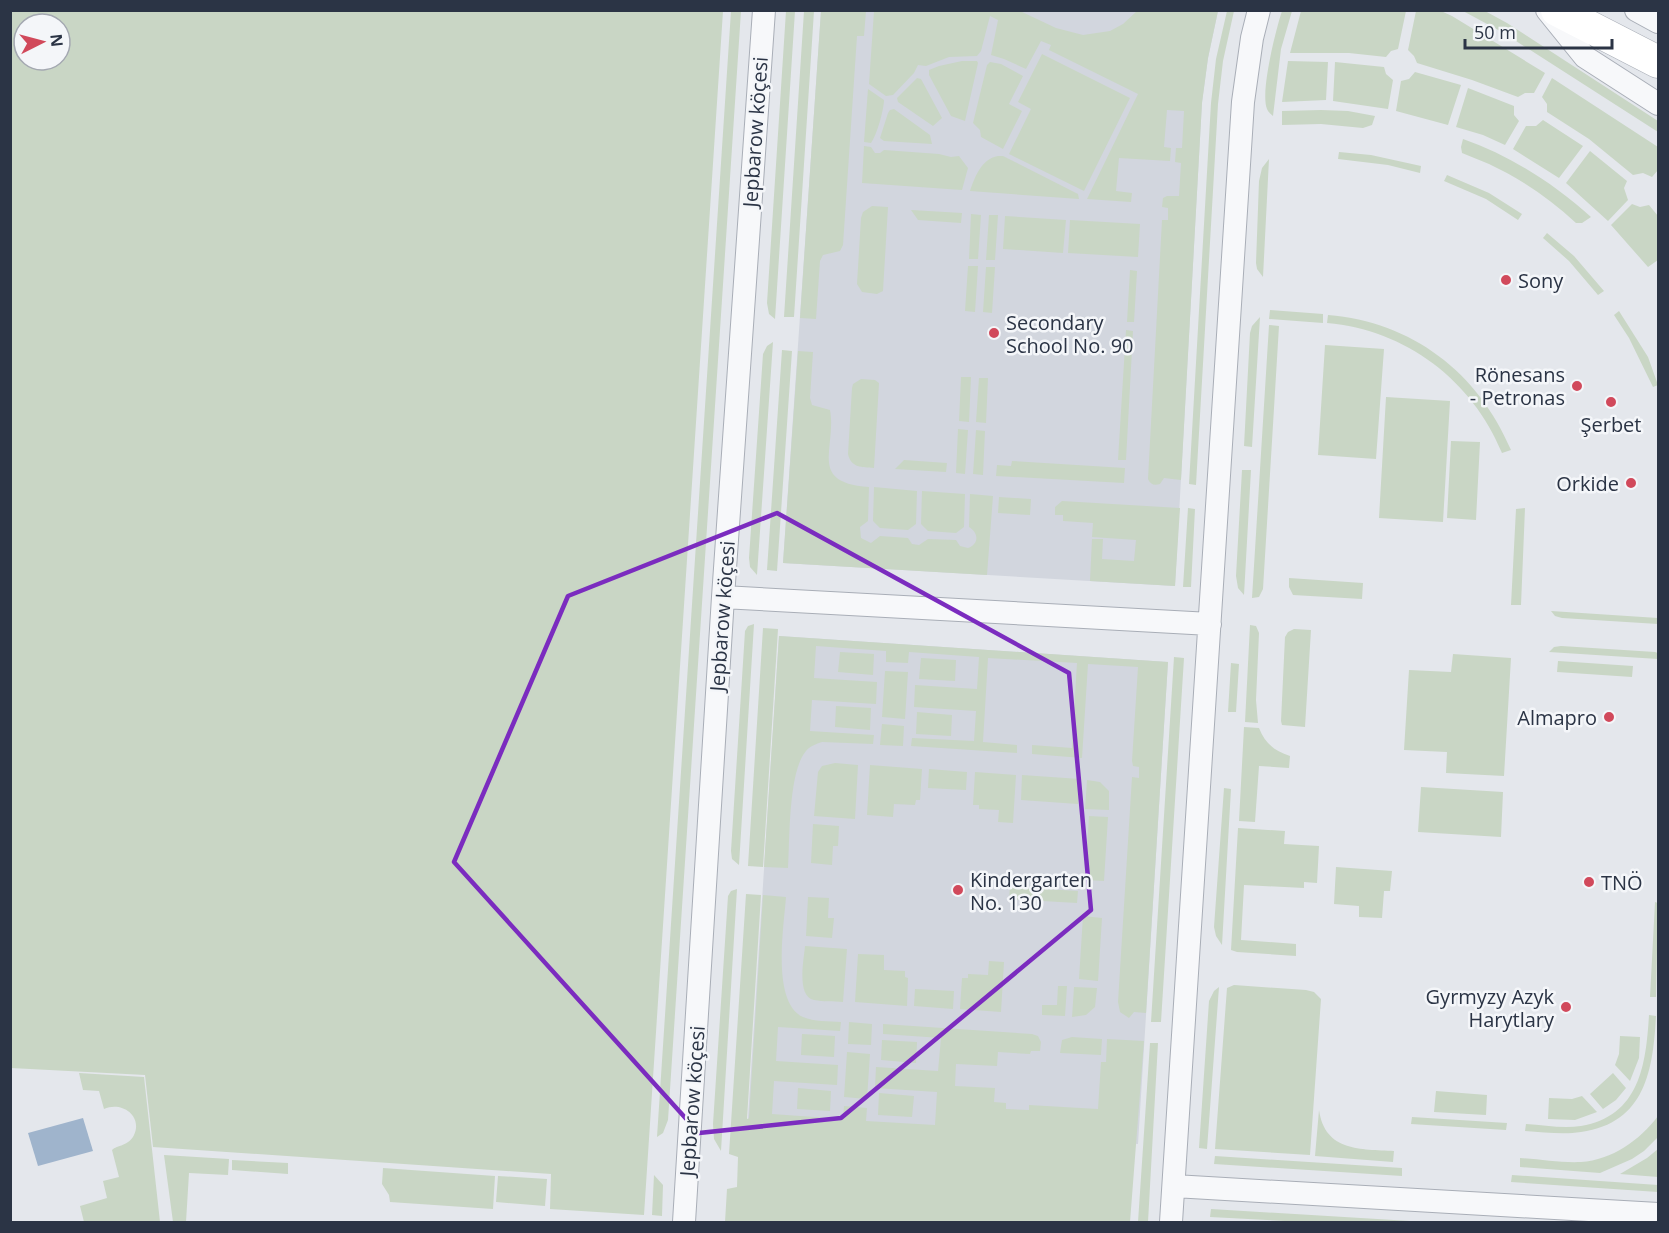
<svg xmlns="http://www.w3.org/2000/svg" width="1669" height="1233" font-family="'Open Sans',sans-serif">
<rect width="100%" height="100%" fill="#e4e7ec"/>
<!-- built -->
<path fill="#d2d6de" d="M821,11H1218L1208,58L1202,102L1175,586L783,563Z
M779,636L1168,662L1138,1144L748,1118Z"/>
<!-- green -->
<path fill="#c9d6c5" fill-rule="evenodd" d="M10,11H723L644,1215L550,1209L551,1174L153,1147L145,1075L11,1068ZM24,24H60V60H24Z
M731,11H741L668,1120L663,1133L657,1137Z
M786,11H795L775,319L769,314L767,303Z
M804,11H814L794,317H784Z
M821,11H866L864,36H857L843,245L840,251L823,255L820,261L816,319L800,318Z
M874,11H1020L1056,28L1083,35L1110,31L1123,24L1137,11H1218L1208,58L1202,103L1181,480L1164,478L1160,484C1154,486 1150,484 1148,479L1162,220H1168V208L1162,207L1163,198L1167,196H1179L1181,163L1175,162L1176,148H1182L1184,111L1167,110L1164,147L1171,148L1170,161L1119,158L1116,191L1132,193L1131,202L1087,199L1138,94L1049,50L1051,45L1041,41L1026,69L1004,59L991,55L998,20L990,16L981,51L977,56L949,57L926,66L918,65L914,73L893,95L886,96L869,84Z
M1227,11H1234L1223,61L1218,104L1196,485L1189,484L1211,103L1216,59Z
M1282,11H1292L1281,49L1273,116C1270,113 1269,113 1267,109C1260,92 1276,29 1282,11Z
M1301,11V10L1406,11L1398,49L1391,51L1386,57L1349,53H1290Z
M1416,11H1441L1452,16L1545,73L1534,93H1525L1518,97L1472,80L1417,63L1414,56L1408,50Z
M1463,11H1485L1507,23L1658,121V132L1502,32Z
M1042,54L1130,98L1084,191L1009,154L1031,109L1018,102Z
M962,61H977L978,63L965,121L951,116L929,75V70L939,66Z
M1288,61L1328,62L1326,100L1282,102Z
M990,62L1001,64L1023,76L1009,104L1022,111L1003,149L981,137L980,130L973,123L987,65Z
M1335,62L1384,67L1386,74L1393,80L1388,109L1333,101Z
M1415,72L1461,85L1448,125L1396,111L1401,81L1409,79Z
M917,78L921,79L942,118L933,126L898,102L897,98Z
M1552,78L1658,147V170L1652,177L1643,173L1633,175L1589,139L1547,112V104L1542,97Z
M1468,88L1514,106V115L1519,121L1505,145L1483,135L1456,127Z
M868,89L884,100C884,109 877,135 871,143L864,142Z
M894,109L930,135L932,144L884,141L880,138L888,113L890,110Z
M1321,110L1348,111L1375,116L1372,125L1363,128L1321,124L1282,125V111Z
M1543,120L1583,146L1559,178L1513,149L1526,126H1536Z
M1463,139C1511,156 1553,183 1591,217L1582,223H1576C1550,199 1521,179 1489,164C1480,160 1471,157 1462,153L1461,147Z
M864,146L871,147L875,153H880L884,150L939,154L951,157L959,156L968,168L962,190L862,183Z
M1590,151L1627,181L1624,188L1628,200L1608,221L1566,183Z
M1339,152L1371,155L1421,166L1420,173L1388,165L1338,159Z
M998,156H1003L1078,194L1079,199L970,191C975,177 981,159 998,156Z
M1269,159L1263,277L1257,269L1256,263L1259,181L1262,168Z
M1447,175L1489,193L1522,214L1518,220L1486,199L1444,181Z
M1632,204L1640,207L1649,205L1658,216V260L1648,267L1611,225Z
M872,206L888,207L883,291L877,294L862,292L857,284L861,218L863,212Z
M911,210L962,213L961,223L918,220Z
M971,214L981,215L978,259H969Z
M989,215H998L995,260H986Z
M1005,216L1066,220L1063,253L1003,249Z
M1070,220L1140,224L1138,257L1068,253Z
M1547,233L1574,256L1604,291L1598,295L1569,261L1543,238Z
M968,266H978L975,312L965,311Z
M986,267H995L992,313L983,312Z
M1130,270L1137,271L1134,322H1127Z
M1270,310L1323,314V323L1269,319Z
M1619,311L1648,357L1658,385L1653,387L1629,338L1614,315Z
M1328,315C1412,322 1478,372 1511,450L1502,453C1472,380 1406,330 1327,323Z
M1260,317L1252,447L1244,446L1250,333L1252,326Z
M1269,325L1279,326L1263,589L1259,597L1252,598Z
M1126,330L1133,331L1126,460H1118Z
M773,342L757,575L750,567L749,558L763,354L767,346Z
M1325,345L1384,349L1376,459L1318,455Z
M782,350L792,351L777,571L767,570Z
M798,351L813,352L810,398L812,405L830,410C837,448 807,483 869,487L868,521L860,527L861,538L871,543L880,536L908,538L912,544L919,545L928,539L956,540L960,546L968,548C979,544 979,533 969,527L970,494L993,496L987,575L783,563Z
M961,377H971L969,422L959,421Z
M979,378H988L986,423L976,422Z
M861,379L875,380L879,383L874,468C862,467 851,468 848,454L852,388L853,384Z
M1386,397L1450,401L1443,522L1379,518Z
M958,429L968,430L965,474L956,473Z
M976,430L985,431L983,475L973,474Z
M1451,441L1480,442L1476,520L1447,518Z
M904,460L947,463L946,472L895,469Z
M1012,461L1125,468L1124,483L996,476L997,465L1011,466Z
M1242,470H1251L1244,595L1238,588L1236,576Z
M874,487L917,491L916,524L908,530L880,528L873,521Z
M922,491L965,494L964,527L956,533L928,531L921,524Z
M999,497L1031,499L1030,515L998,513Z
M1062,501L1180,508L1175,586L1090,581L1092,539H1103L1102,559L1134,561L1136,540L1092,537L1093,523L1063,521V515H1055V507Z
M1188,508L1195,509L1191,587H1183Z
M1525,508L1521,605H1511L1516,509Z
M1289,578L1363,583L1362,599L1293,595L1289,587Z
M1551,611L1658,618V624L1562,618L1555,616Z
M754,624L739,865L732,859L731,851L745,631L748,626Z
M1250,625L1256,626L1259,633L1256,700L1258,723L1245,722Z
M763,628L778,629L763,867L748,866Z
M1294,629L1311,630L1305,727L1282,725L1281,721L1285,637L1288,632Z
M779,636L1168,662L1146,1013L1134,1012L1129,1018L1120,1012L1118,1002L1132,777L1139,778V767L1133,766L1132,761L1138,667L1088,664L1082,758L1032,754V745L1072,748L1077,663L988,658L983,742L1017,745V753L911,746L912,738L974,741L976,711L914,707L915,685L977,689L979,657L909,652L908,663L886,662V651L816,646L814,678L877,682L876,704L812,700L810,731L874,735L873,744L822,742C816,744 810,746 806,751C788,772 790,840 788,868L764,867Z
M1561,646L1655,652L1658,653V659L1549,652L1554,647Z
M840,652L874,654L873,675L838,672Z
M1453,654L1511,658L1504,776L1446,773L1447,752L1404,750L1409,670L1451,672Z
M1174,657L1184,658L1161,1022H1151Z
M921,658L956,660L955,681L919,679Z
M1558,661L1633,666L1632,677L1557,672Z
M1231,663L1239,664L1236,712H1228Z
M885,671L908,672L905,719L882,717Z
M836,706L871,708L870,730L835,727Z
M917,712L952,715L951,736L916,734Z
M882,724L904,726L903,746L880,745Z
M1244,727L1259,728C1265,743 1274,751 1290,756L1289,768L1259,766L1255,822L1239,821Z
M835,763L858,765L855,819L814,816L818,772L822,766Z
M870,765L922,769L920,800H916L915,805L894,804L893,817L867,815Z
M929,769L967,772L966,790L928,788Z
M975,772L1016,775L1013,823L998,822L999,810L979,809V805H973Z
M1022,775L1080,779L1078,804L1021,800Z
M1087,780L1100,782L1109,791V810L1085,809Z
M1421,787L1503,792L1501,837L1418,832Z
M1224,788L1231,789L1222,945L1216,936L1214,927Z
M1089,816L1108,817L1104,881L1085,880Z
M813,824L839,826L838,846H833L832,865L811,863Z
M1238,828L1285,831L1284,844L1319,846L1317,883L1304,882V888L1244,885L1241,940L1296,944V956L1237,952L1231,950Z
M1336,867L1392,871L1390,891H1384L1382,918L1359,917V906L1334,904Z
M1010,887L1078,891L1077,903L1009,899Z
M737,889L721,1151L714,1139L713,1124L728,896L731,891Z
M746,894L761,895L747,1119L749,1118L763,895L786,897C784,926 771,1002 803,1017C814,1022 829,1021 841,1022L840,1031L778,1027L776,1061L838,1065L837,1085L774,1081L772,1114L843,1119L844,1106L867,1108L866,1121L935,1125L937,1092L875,1088L876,1067L938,1071L941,1038L883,1034V1024L1032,1034L1038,1036L1041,1042L1040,1051H1031L1030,1054L998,1052L997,1066L956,1064L955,1086L995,1088L994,1102L1006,1103V1109L1029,1110V1105L1098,1109L1101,1062H1106L1107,1039L1144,1041L1130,1222H725L727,1189L737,1187L738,1157L729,1154Z
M808,897L829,898L828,918H834L832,938L806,936Z
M1655,902L1658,903L1656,997H1650Z
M1083,916L1102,918L1098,981L1079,979Z
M805,946L847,949L843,1002C834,1001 823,1002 814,1000C796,996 804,959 805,946Z
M858,954L884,955V970L905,971V977L908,978L907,1006L855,1002Z
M989,961L1004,962L1001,1012L960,1009L962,978H968V974L988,975Z
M1234,985L1306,990L1314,992L1321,999L1310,1155L1215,1149L1227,988Z
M1058,986H1067L1065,1016L1042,1015V1005H1057Z
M1074,987L1097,988L1095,1007L1086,1015L1072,1017Z
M1219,987L1207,1149L1199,1148L1209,1001L1214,991Z
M915,989L954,991L953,1009L914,1006Z
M1649,1015L1656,1016C1653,1069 1646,1123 1581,1132C1563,1135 1544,1132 1525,1131L1526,1124C1544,1125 1563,1129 1581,1126C1640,1116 1646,1064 1649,1015Z
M849,1022L872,1024L871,1045L848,1044Z
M802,1034L835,1036L834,1057L801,1055Z
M1620,1036L1640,1037L1639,1058L1630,1081L1615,1065L1619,1054Z
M1072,1037L1102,1039L1101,1055L1060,1053L1062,1040Z
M882,1040L917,1042L916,1063L881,1060Z
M1150,1043H1158L1148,1222H1138Z
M847,1052L870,1054L867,1099L844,1097Z
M79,1073L144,1077L160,1222H84L80,1206L107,1198L103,1181L119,1177L112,1150C117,1145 129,1146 134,1135C143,1115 121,1101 104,1109L99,1091L83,1090Z
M1613,1073L1626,1088L1616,1100L1603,1109L1590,1094Z
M798,1088L831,1091L830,1111L797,1109Z
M1436,1091L1487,1095L1486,1115L1434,1112Z
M879,1093L914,1096L912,1117L878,1115Z
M1582,1096L1597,1112L1575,1120L1548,1119L1549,1098L1572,1099Z
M1319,1110C1325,1152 1361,1149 1394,1151L1393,1162L1315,1156Z
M1658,1116V1137L1644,1151L1632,1159L1600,1173L1520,1167V1158C1540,1159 1561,1163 1581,1162C1612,1160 1640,1140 1658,1116Z
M1412,1117L1507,1123L1506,1130L1411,1124Z
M1658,1149V1177L1620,1174L1647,1158Z
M164,1155L229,1159L228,1175L189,1173L186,1222H173Z
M1215,1156L1402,1168V1176L1214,1164Z
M232,1160L288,1163V1174L232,1170Z
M383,1168L495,1176L493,1209L390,1202L389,1195L382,1184Z
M654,1175L663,1185L662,1216L652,1215Z
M1512,1175L1658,1185V1192L1511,1182Z
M498,1176L547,1179L545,1206L496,1202Z
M1211,1209L1427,1222H1305L1210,1217Z"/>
<!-- water -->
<path fill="#9fb4cc" d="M83,1118L93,1151L38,1166L28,1133Z"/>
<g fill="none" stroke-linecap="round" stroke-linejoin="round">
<defs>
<path id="street" d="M1547,10L1585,57L1658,104
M1636,10L1658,22
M723,597L1210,624
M1174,1186L1658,1214
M684,1222L723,597L764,10
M1171,1222L1243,102L1252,38L1259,10"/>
<path id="secondary" d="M1557,10L1658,62"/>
</defs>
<!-- street casing -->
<use href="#street" stroke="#a9aeb7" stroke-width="24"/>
<!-- secondary casing -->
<use href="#secondary" stroke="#a9aeb7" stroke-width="33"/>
<!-- street -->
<use href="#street" stroke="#f7f8fa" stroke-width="22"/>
<!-- secondary -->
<use href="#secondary" stroke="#fff" stroke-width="32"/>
</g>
<!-- marked area -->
<path fill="none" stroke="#7b2cbf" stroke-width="4.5" stroke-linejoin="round" d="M777,513L1069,673L1091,910L841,1118L699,1133L454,862L568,596Z"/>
<!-- markers -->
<g fill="#d1495b" stroke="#f4f6f9" stroke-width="2">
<circle cx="1506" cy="280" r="6"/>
<circle cx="994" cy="333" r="6"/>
<circle cx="1577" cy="386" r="6"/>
<circle cx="1611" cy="402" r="6"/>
<circle cx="1631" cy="483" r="6"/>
<circle cx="1609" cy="717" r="6"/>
<circle cx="1589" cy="882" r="6"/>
<circle cx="958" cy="890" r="6"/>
<circle cx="1566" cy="1007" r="6"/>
</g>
<g text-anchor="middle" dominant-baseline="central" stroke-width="5" stroke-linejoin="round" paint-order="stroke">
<!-- street labels -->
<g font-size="20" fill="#2b3445" stroke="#f4f6f9">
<text transform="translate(755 132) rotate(-86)">Jepbarow köçesi</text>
<text transform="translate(722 616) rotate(-86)">Jepbarow köçesi</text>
<text transform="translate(692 1101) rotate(-86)">Jepbarow köçesi</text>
</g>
<!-- poi labels -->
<g font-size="20" fill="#2b3445" stroke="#f4f6f9" text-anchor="start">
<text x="1518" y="280">Sony</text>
<text x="1006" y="322">Secondary<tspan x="1006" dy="23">School No. 90</tspan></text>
<text x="1565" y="374" text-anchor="end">Rönesans<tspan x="1565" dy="23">- Petronas</tspan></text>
<text x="1611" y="424" text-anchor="middle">Şerbet</text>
<text x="1619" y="483" text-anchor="end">Orkide</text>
<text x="1597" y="717" text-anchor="end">Almapro</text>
<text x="970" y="879">Kindergarten<tspan x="970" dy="23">No. 130</tspan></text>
<text x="1601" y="882">TNÖ</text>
<text x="1554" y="996" text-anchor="end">Gyrmyzy Azyk<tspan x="1554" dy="23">Harytlary</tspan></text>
</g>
</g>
<!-- border -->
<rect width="1669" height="1233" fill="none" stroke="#2b3445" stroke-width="24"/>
<!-- north arrow -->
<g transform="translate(42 42) rotate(84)"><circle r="28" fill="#f4f6f9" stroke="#a4a8b1" stroke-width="1.5"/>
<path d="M0-4.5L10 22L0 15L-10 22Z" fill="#d1495b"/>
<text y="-9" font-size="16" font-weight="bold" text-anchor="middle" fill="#2b3445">N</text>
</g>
<!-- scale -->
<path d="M1465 39v9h147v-9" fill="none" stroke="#2b3445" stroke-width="3"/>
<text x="1474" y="39" font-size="18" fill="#2b3445" stroke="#f4f6f9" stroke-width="4.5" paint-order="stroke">50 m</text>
</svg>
